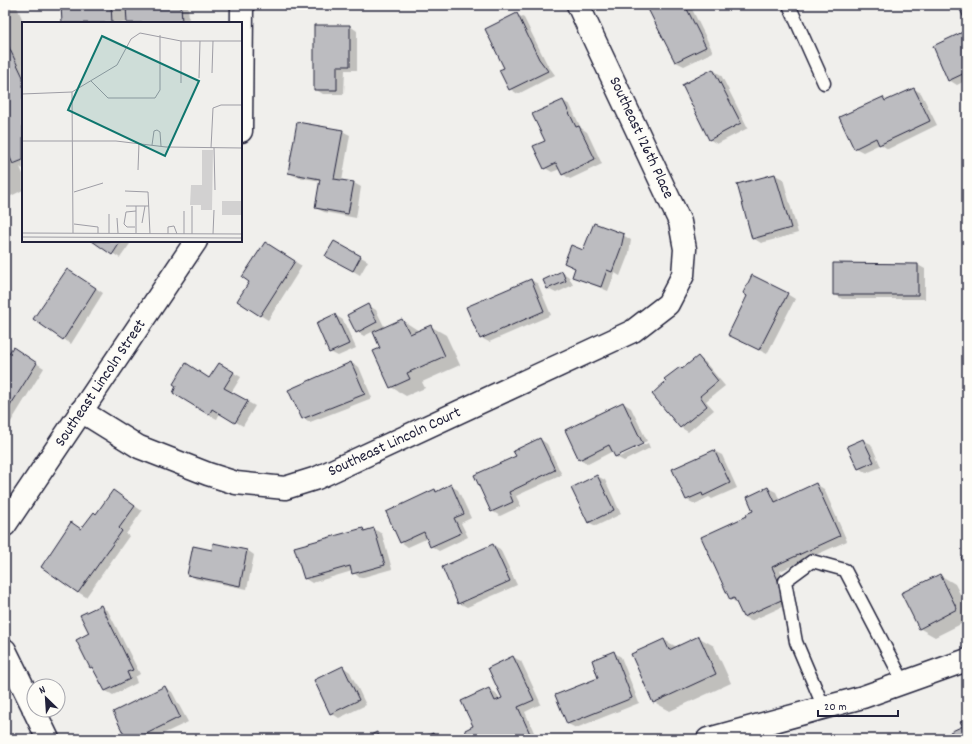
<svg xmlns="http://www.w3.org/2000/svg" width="972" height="744" font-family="Dekko,sans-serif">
<rect width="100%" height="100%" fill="#f0efec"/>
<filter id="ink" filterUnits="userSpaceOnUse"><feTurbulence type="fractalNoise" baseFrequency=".025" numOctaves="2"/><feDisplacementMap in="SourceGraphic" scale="8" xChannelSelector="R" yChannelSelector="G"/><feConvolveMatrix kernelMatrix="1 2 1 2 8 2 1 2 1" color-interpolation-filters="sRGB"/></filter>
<g filter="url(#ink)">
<!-- shadow -->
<path fill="#0003" d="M5,5H16L24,23L23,169L20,167L23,174V190L5,199Z
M62,5H188L189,23H63Z
M647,5H690L713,52L684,66L676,62Z
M516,14L524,18L547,64L555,75L518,94L510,89L501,70L505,68Z
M350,26L357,31V70H345L344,94H323L315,89Z
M967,31V80L957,85L949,80Z
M713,70L721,75L748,128L717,144L709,139Z
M914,89L921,93L937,125L888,149L880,144L863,152L855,148L883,98L888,101Z
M563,101L570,105L581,128L587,132L602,164L570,179L563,174L560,169L552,172L545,168L546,141Z
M342,131L350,135L342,181L354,183L361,187L356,218L324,212L316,208L321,181L297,177L289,173Z
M775,175L783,179L798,233L761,243L753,238Z
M623,235L631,240L629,253L620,276L615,273L608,291L573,276L576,269L565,263L584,251Z
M94,241H132L120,258Z
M334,242L368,261L360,275L326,255Z
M273,248L302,266L268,320L260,315L250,282Z
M918,265L925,269V299H842L834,294Z
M562,272L569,277L573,285L556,293L548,289L544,280Z
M75,274L103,293L71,344L34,319Z
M531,280L538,284L551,315L489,342L481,338Z
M787,294L795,299L767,354L737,339Z
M368,305L376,310L385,328L402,320L419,331L430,326L446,335L460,365L422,382L425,388L406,396L391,387L381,349L374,331L364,336L357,332Z
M335,315L343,320L356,348L338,356L330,352Z
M20,353L44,368L9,425L5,423V361Z
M698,357L705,362L725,386L706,401L714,410L688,432L680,427L682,370Z
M351,363L359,367L372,398L310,422L303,418Z
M227,369L241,377L231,393L255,406L243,426L220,413L217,419L209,415V379Z
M623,403L631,408L647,441L619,454V457L648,443L650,448L624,461L616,457L613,451L588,464L580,459Z
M540,439L547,444L562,475L516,496L521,506L500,516L492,511L517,457Z
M863,440L871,444L881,467L866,473L859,468Z
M714,451L722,455L737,488L712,499L709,497L695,504L687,500Z
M597,476L605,480L621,514L596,526L588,522Z
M816,484L824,489L847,541L780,571L793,602L751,621L744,617L737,603L731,599L748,516L754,511L768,488L776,492L780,501Z
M451,486L458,490L471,518L461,523L468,537L439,551L431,546L428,538L408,547L401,542L434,490L438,491Z
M121,496L142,511L126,534L129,536L86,597L78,592L82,530Z
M363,529L367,531L374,529L382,534L392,569L360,578L352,571L312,583L304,578L296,547Z
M493,545L500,549L517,585L467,607L459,603Z
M247,550L254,555L247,589L196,579L189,574L212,551Z
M940,575L955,584L967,608V621L935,637L919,628Z
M101,607L108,611L140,674L135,677L137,683L113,695L106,691L95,670L91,667V633Z
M698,637L714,646L731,683L670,711L654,702L664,640L677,647Z
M613,652L621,657L639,703L576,728L568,724L557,695L599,678Z
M513,657L521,661L541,704L525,712L537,739H470L489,689L496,693L500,700L504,698Z
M343,667L350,672L366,705L339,718L331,713Z
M165,687L172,692L188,722L152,739H127Z
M377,733L385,739H364Z
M432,734L440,739H421Z"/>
<!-- building -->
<path fill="#bcbcc0" stroke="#22223b" d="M61,5H111L112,23H62Z
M126,5H181L182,23H127Z
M646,5H685L706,47L675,62Z
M958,5H967V25Z
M517,13L539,59L548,71L509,90L499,70L504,68L485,29Z
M314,25H350V66H337V90H314Z
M967,30V72L948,81L933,46Z
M5,39L23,77V160L13,164L5,147Z
M713,69L741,123L709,140L682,85Z
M914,88L930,121L879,145L876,138L854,149L839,117L883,97L885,101Z
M563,100L576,127L579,126L595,159L562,175L556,163L544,169L533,146L545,141L532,114Z
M297,122L343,130L334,179L354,182L348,214L315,208L320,179L288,173Z
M775,174L791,228L752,239L737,184Z
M594,223L624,234L621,248L612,272L607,270L601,287L572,277L575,268L564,263L571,245L583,250Z
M92,241H121L112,255Z
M334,241L361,256L353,271L325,256Z
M265,242L295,261L260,316L237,301L249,282L242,277Z
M833,263L918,264V295H833Z
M67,269L96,288L63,340L33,319Z
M562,271L566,281L547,289L543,280Z
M752,275L788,293L759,350L728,335L747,296L743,293Z
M531,279L544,311L480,339L466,307Z
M368,304L377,322L356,333L347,315Z
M335,314L349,344L329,353L316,323Z
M402,319L410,334L431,325L445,356L407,373L410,379L390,388L373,351L380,348L373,332Z
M13,347L37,363L5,414V359Z
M698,356L718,381L700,396L707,406L680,428L652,394L666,381L664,379L680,367L682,369Z
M351,362L365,394L302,419L288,390Z
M186,363L209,378L219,363L234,372L224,388L248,401L235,423L212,409L209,415L173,393L176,386L173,384Z
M623,402L643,444L615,457L609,445L579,460L565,430Z
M540,438L555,470L509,492L513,502L491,512L474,475L516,456L513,451Z
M863,439L874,462L858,469L847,446Z
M714,450L730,483L703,496L702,493L686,500L672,469Z
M597,475L614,510L588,523L571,488Z
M816,483L840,536L772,567L786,598L743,617L734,598L730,600L701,537L747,516L746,514L753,511L747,497L768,487L775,502Z
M451,484L464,514L454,518L461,533L430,547L424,532L400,543L386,512L435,489L436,492Z
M113,490L135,506L119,528L122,531L78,593L41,567L71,522L81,529L94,512L96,514Z
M363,528L364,531L374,528L385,565L352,574L350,566L304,579L294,547Z
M213,543L247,550L240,586L187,575L193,546L212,550Z
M493,544L510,581L458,604L442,567Z
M967,554V571L961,557Z
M940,574L957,609L919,629L901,593Z
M101,605L133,670L127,672L130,679L105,691L92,667L90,668L76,640L89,633L80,615Z
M699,636L716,674L653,703L631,654L664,639L669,650Z
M614,651L632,698L567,724L555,695L598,678L592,660Z
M513,656L534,700L518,707L531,736L524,739H469L465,730L473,726L461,701L489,688L495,701L502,698L488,668Z
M343,666L359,700L330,714L314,680Z
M165,686L180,717L136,739H126L113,712Z
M967,718V739H953L950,732L963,726L960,722Z
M377,732L380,739H362Z
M433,733L435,739H419Z"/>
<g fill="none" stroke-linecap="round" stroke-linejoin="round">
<defs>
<path id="lane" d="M789,5L824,83
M824,708L796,642L785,581L812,561L845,570L904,683"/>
<g id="street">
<path d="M241,131L242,5"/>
<path id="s1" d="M81,411L139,447L208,474L236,483L285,488L317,478L633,331L668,304L683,275L685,249L680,222L578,5"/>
<path id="s2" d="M5,525L196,241"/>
<path d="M5,650L34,709"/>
<path d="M34,710L48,739"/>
<path d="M708,739L863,697L967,660"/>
</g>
</defs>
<!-- lane casing -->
<use href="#lane" stroke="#22223b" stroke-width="15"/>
<!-- street casing -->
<use href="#street" stroke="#22223b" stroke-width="25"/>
<!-- lane -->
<use href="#lane" stroke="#fdfcf7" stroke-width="12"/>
<!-- street -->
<use href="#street" stroke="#fdfcf7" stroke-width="22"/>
</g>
</g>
<g text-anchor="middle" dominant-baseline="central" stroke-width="3" stroke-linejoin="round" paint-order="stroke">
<!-- street labels -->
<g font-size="16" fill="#22223b" stroke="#fdfcf7">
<text transform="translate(641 138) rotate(65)">Southeast 126th Place</text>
<text stroke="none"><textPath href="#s2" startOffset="171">Southeast Lincoln Street</textPath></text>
<text stroke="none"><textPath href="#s1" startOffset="340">Southeast Lincoln Court</textPath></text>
</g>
</g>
<!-- overview -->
<g transform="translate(22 22)">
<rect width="220" height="220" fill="#f0efec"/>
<path d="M180,128H191L190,188H179V183H168L169,163H180ZM200,179H220V193H200Z" fill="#d2d1d1"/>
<path fill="none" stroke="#9e9da5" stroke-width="1" d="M190,51L191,19M177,56L178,19M69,59L86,76H133L138,68V13M159,61V19M50,70L51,211M0,72L50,70L95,43L109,17L118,11L159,19H220M0,119H94L144,125L220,126M130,123L132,109L135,108L138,110L139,124M189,126L191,86L199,83H220M192,126L193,168M116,148L117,121M103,169L126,170L128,212M52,170L81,161M104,184H127M114,184V211M87,192V211M95,196L96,211M120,201L123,184M52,202L76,205V211M113,205H105L102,202L104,190L114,189M0,211L220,212M146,212V205L152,204L155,212M162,212V189M170,212V184M191,212L192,188M0,215L220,216"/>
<path fill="#0f766e" fill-opacity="0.15" stroke="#0f766e" stroke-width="2" d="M80,14L177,59L143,134L46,88Z"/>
<rect width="220" height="220" fill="none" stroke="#22223b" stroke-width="2"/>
</g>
<!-- margin -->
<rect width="972" height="744" fill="none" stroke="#fdfcf7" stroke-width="20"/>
<rect x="10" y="10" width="952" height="724" fill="none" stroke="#22223b" stroke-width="1.5" filter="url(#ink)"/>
<!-- north arrow -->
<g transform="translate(46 698) rotate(335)"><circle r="19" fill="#fdfcf7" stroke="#a5a5ac"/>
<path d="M0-3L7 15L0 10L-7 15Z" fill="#22223b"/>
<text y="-6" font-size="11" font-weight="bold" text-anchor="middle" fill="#22223b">N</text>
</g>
<!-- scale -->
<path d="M818 710v6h80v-6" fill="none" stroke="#22223b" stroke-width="2"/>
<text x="824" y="710" font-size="12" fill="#22223b" stroke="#fdfcf7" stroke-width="3" paint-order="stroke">20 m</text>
</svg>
